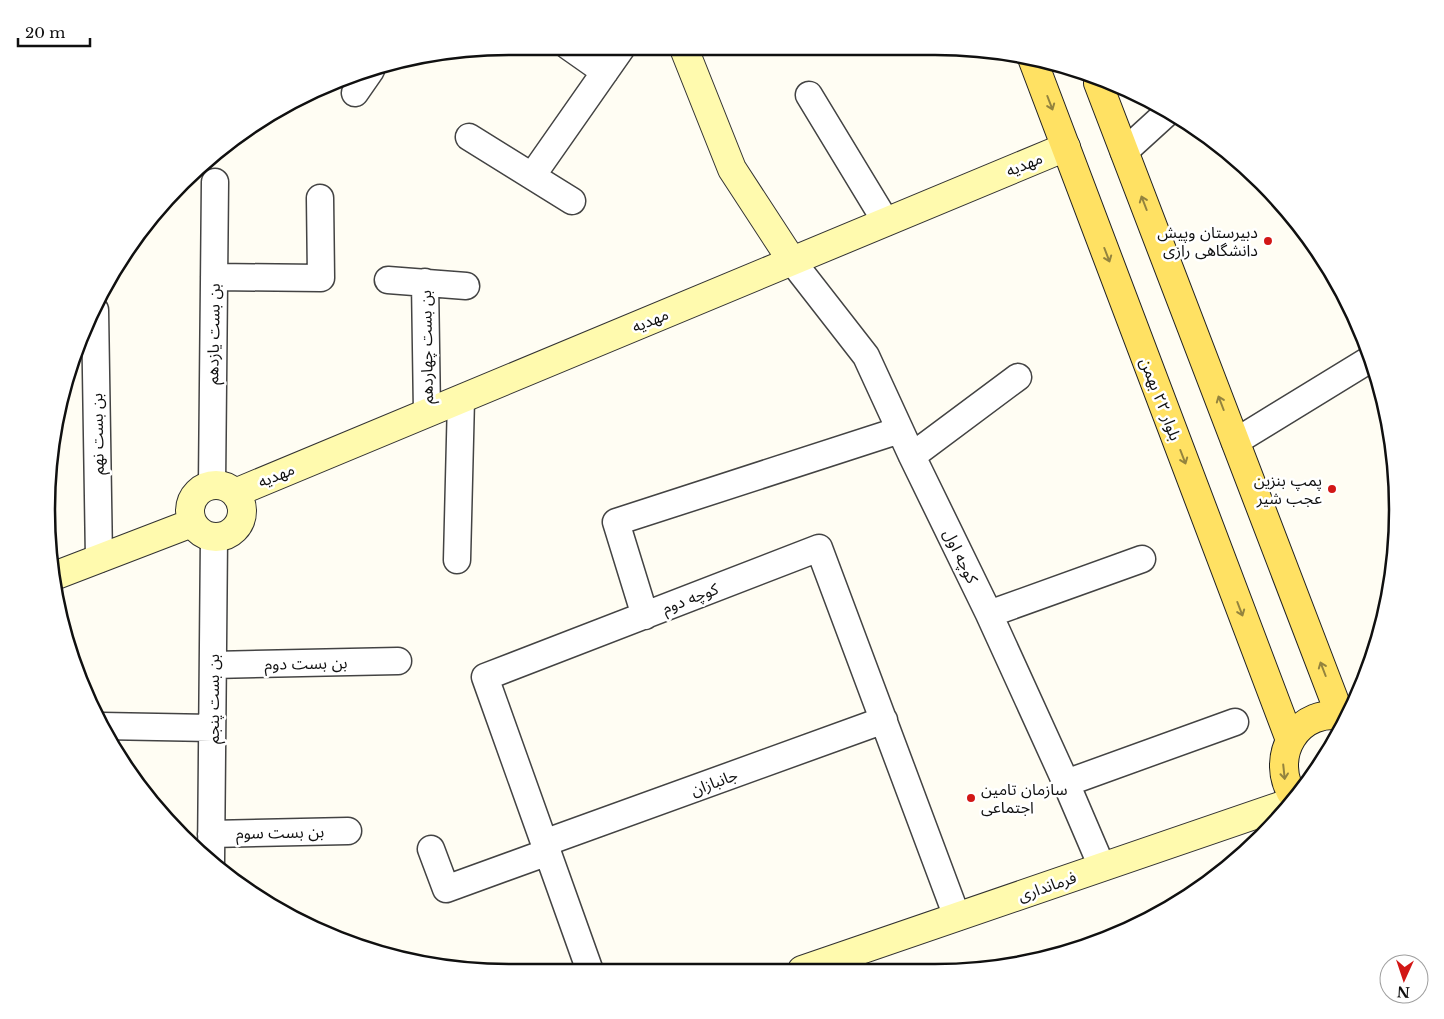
<svg xmlns="http://www.w3.org/2000/svg" width="1444" height="1019" font-family="'Libre Baskerville','Noto Sans Arabic',serif">
<rect width="100%" height="100%" fill="#fffdf3"/>
<g fill="none" stroke-linecap="round" stroke-linejoin="round">
<defs>
<path id="street" d="M568,46L605,72
M355,93L371,70
M809,95L886,222
M469,137L572,201
M1124,152L1169,111
M532,176L623,46
M792,261L866,356L912,456L989,614L1066,783L1102,867
M214,277L321,278L320,198
M388,280L466,286
M425,282L427,413
M95,310L99,559
M1235,442L1372,358
M912,456L1018,377
M212,485L215,182
M457,560L461,399
M989,614L1142,559
M645,616L616,522L900,430
M213,665L398,661
M102,726L212,728
M1066,783L1235,722
M211,834L348,831
M544,843L884,720
M431,849L446,889L548,852
M211,862L214,537
M590,971L485,677L819,548L957,917"/>
<path id="secondary" d="M683,46L732,169L792,261
M190 511a26 26 0 1 1 52 0a26 26 0 1 1-52 0Z
M235,493L1066,147
M54,576L192,523
M802,970L1292,802"/>
<path id="primary" d="M1032,58L1290,740
M1098,83L1340,715
M1295,799C1266,758 1298,704 1348,717"/>
</defs>
<!-- street casing -->
<use href="#street" stroke="#434343" stroke-width="29"/>
<!-- secondary casing -->
<use href="#secondary" stroke="#323232" stroke-width="30"/>
<!-- primary casing -->
<use href="#primary" stroke="#212121" stroke-width="30"/>
<!-- street -->
<use href="#street" stroke="#fff" stroke-width="26"/>
<!-- secondary -->
<use href="#secondary" stroke="#fffaae" stroke-width="28"/>
<!-- primary -->
<use href="#primary" stroke="#ffe163" stroke-width="28"/>
</g>
<!-- one-way arrows -->
<defs><path id="oneway-shaft" d="M-6 0H5M1.5-3L5.5 0L1.5 3" fill="none" stroke-width="1.6" stroke-linecap="round" stroke-linejoin="round" transform="scale(1.25)"/></defs>
<g stroke="#93833e">
<use href="#oneway-shaft" transform="translate(1050 103) rotate(69)"/>
<use href="#oneway-shaft" transform="translate(1144 203) rotate(-111)"/>
<use href="#oneway-shaft" transform="translate(1107 255) rotate(69)"/>
<use href="#oneway-shaft" transform="translate(1221 403) rotate(-111)"/>
<use href="#oneway-shaft" transform="translate(1183 457) rotate(69)"/>
<use href="#oneway-shaft" transform="translate(1240 609) rotate(69)"/>
<use href="#oneway-shaft" transform="translate(1323 669) rotate(-111)"/>
<use href="#oneway-shaft" transform="translate(1284 772) rotate(84)"/>
</g>
<!-- markers -->
<g fill="#d21716" stroke="#fff" stroke-width="2">
<circle cx="1268" cy="241" r="5"/>
<circle cx="1332" cy="489" r="5"/>
<circle cx="971" cy="798" r="5"/>
</g>
<g text-anchor="middle" dominant-baseline="central" stroke-width="5" stroke-linejoin="round" paint-order="stroke">
<!-- street labels -->
<g font-size="16" fill="#101010" stroke="#fff">
<text transform="translate(1024 164) rotate(-23)">مهدیه</text>
<text transform="translate(650 320) rotate(-23)">مهدیه</text>
<text transform="translate(213 334) rotate(-89)">بن بست یازدهم</text>
<text transform="translate(426 347) rotate(-91)">بن بست چهاردهم</text>
<text transform="translate(1161 399) rotate(69)">بلوار ۲۲ بهمن</text>
<text transform="translate(97 434) rotate(-91)">بن بست نهم</text>
<text transform="translate(276 475) rotate(-23)">مهدیه</text>
<text transform="translate(961 556) rotate(64)">کوچه اول</text>
<text transform="translate(690 598) rotate(-21)">کوچه دوم</text>
<text transform="translate(306 663) rotate(-1)">بن بست دوم</text>
<text transform="translate(213 699) rotate(-90)">بن بست پنجم</text>
<text transform="translate(714 782) rotate(-20)">جانبازان</text>
<text transform="translate(280 832) rotate(-1)">بن بست سوم</text>
<text transform="translate(1047 886) rotate(-19)">فرمانداری</text>
</g>
<!-- poi labels -->
<g font-size="16" fill="#101010" stroke="#fff" text-anchor="end">
<text x="1258" y="232">دبیرستان وپیش<tspan x="1258" dy="18">دانشگاهی رازی</tspan></text>
<text x="1322" y="480">پمپ بنزین<tspan x="1322" dy="18">عجب شیر</tspan></text>
<text x="981" y="789" text-anchor="start">سازمان تامین<tspan x="981" dy="18">اجتماعی</tspan></text>
</g>
</g>
<!-- crop -->
<path d="M0 0H1444V1019H0ZM509 55H935A454 454 0 0 1 1389 509V510A454 454 0 0 1 935 964H509A454 454 0 0 1 55 510V509A454 454 0 0 1 509 55Z" fill="#fff" fill-rule="evenodd"/>
<path fill="none" stroke="#101010" stroke-width="2.5" d="M509 55H935A454 454 0 0 1 1389 509V510A454 454 0 0 1 935 964H509A454 454 0 0 1 55 510V509A454 454 0 0 1 509 55Z"/>
<!-- north arrow -->
<g transform="translate(1404 979) rotate(183)"><circle r="24" fill="#ffffff" stroke="#9f9f9f"/>
<path d="M0-4L9 19L0 12L-9 19Z" fill="#d21716"/>
<text y="-8" font-size="14" font-weight="bold" text-anchor="middle" fill="#101010">N</text>
</g>
<!-- scale -->
<path d="M18 38v8h72v-8" fill="none" stroke="#101010" stroke-width="2.5"/>
<text x="25" y="38" font-size="15" fill="#101010" stroke="#ffffff" stroke-width="4" paint-order="stroke">20 m</text>
</svg>
